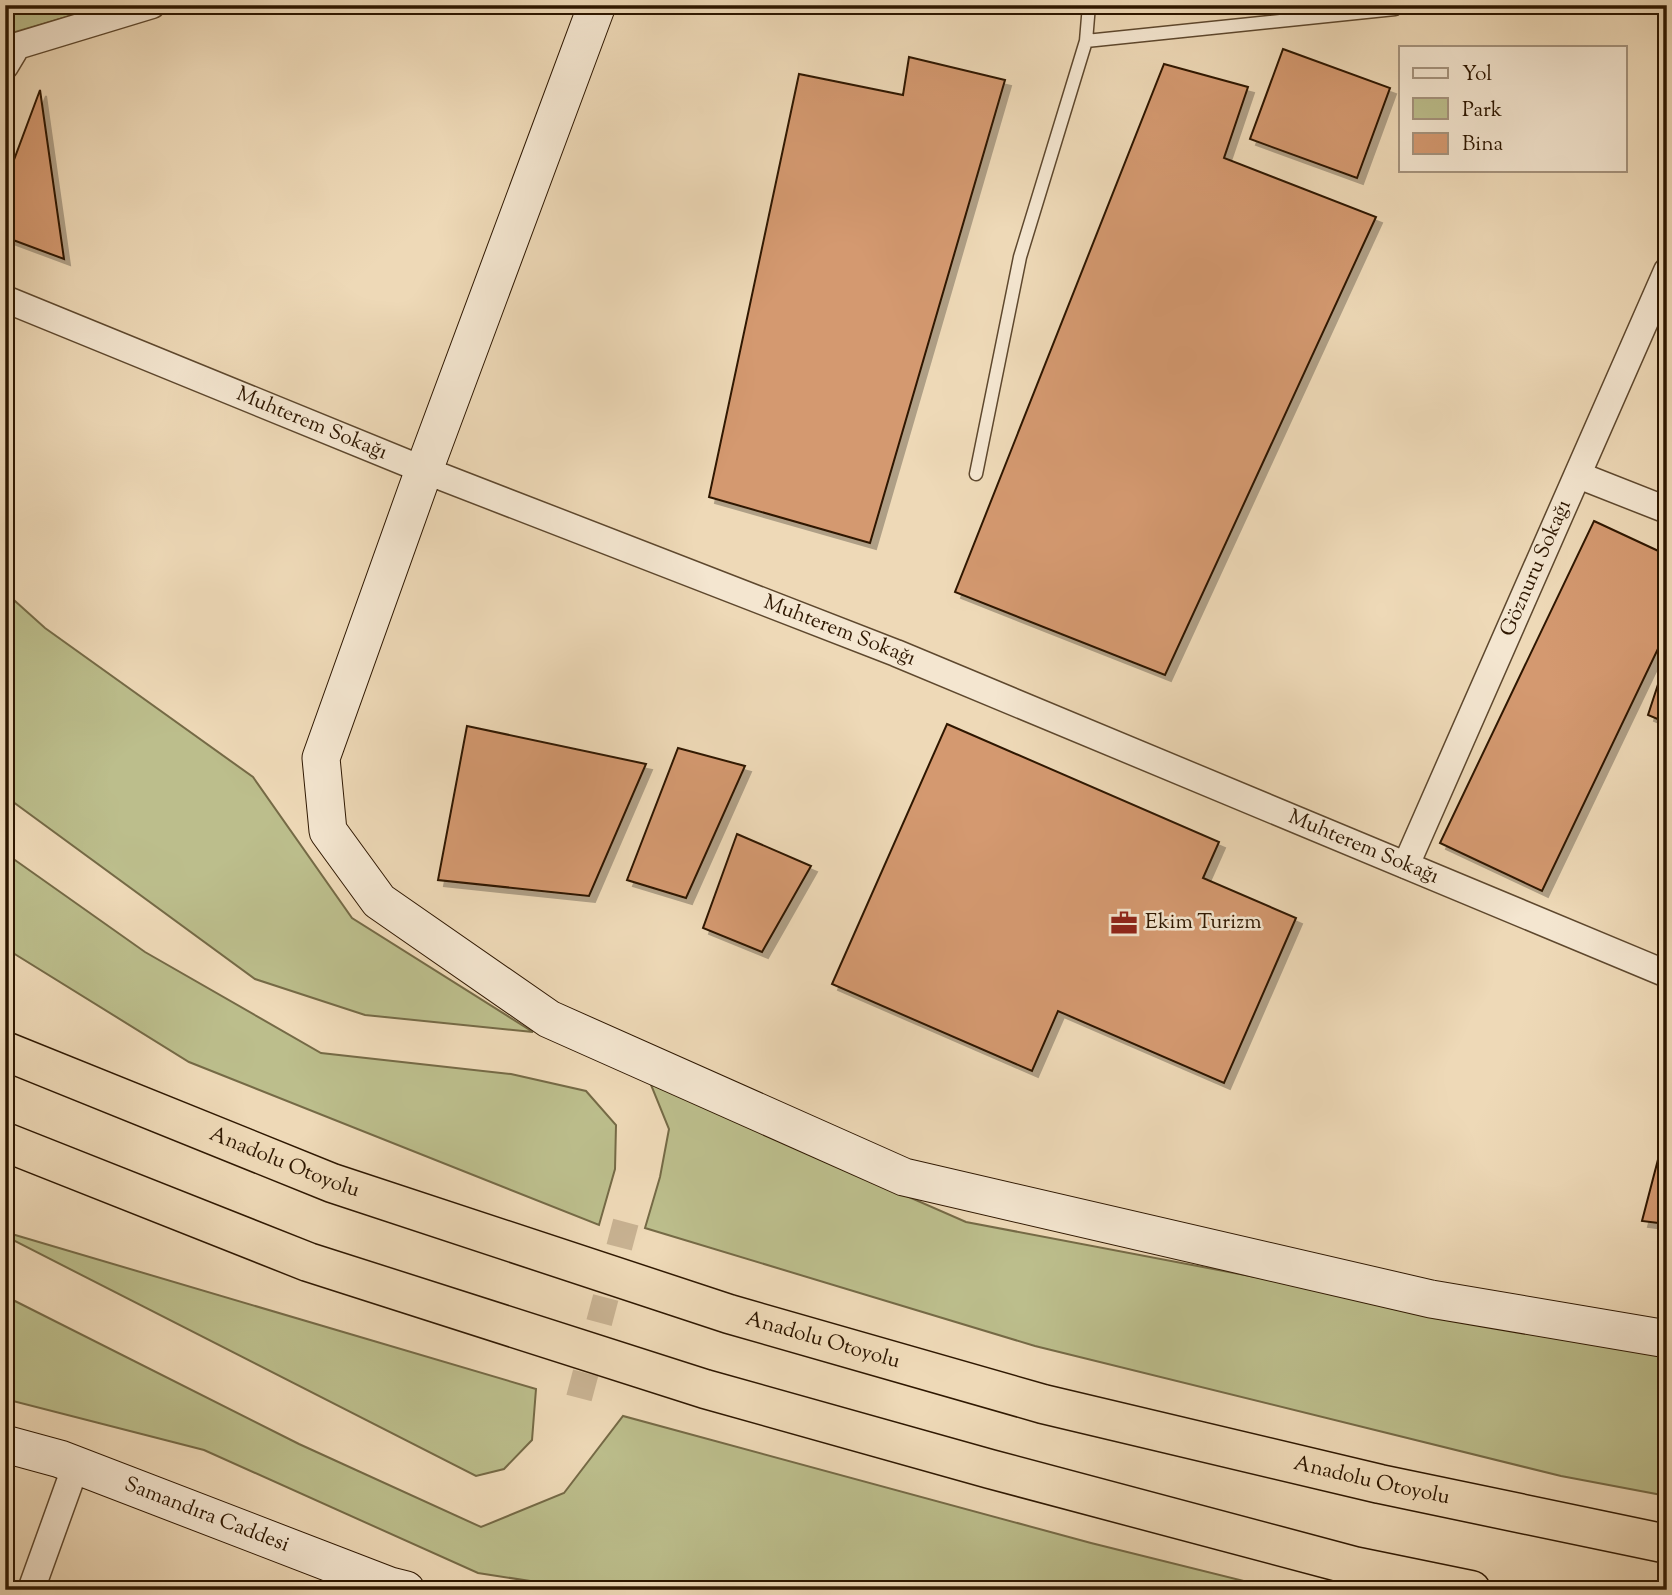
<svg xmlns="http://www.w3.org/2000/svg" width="1672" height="1595" font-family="'Sorts Mill Goudy',serif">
<defs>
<filter id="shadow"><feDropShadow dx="6" dy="6" stdDeviation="0" flood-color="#0004"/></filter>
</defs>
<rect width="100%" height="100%" fill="#eed9b7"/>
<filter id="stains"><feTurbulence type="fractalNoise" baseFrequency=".00286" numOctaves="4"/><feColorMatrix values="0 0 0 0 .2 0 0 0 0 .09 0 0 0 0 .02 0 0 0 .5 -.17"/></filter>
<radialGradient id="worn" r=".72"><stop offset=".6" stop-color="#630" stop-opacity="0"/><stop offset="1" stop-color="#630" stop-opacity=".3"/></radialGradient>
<!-- green -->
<path fill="#bcbe8c" stroke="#756a46" stroke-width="2" d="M5,5H107L8,34L5,38Z
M5,592L45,628L253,777L352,918L533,1032L365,1015L255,979L5,796Z
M5,853L145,952L321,1053L511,1074L586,1091L616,1125L615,1169L599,1225L189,1062L5,948Z
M647,1075L710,1110L966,1222L1250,1276L1667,1349V1496L1561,1476L1035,1346L645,1228L660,1177L669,1129Z
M5,1232L536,1389L532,1440L504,1469L476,1476L5,1236Z
M5,1296L299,1444L481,1527L564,1493L623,1416L1091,1543L1280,1590H588L478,1573L204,1450L5,1399Z"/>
<!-- building -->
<path fill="#d49970" stroke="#2e1700" stroke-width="2" filter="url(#shadow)" d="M1283,49L1390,88L1357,178L1250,139Z
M909,57L1005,80L870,543L709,497L799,74L903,95Z
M1164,64L1248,87L1224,158L1376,217L1165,675L955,592Z
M40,90L64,259L5,237V184Z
M1594,521L1667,555V630L1542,891L1440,843Z
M1667,657V723L1648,715Z
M947,724L1219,842L1203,878L1296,918L1224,1083L1058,1011L1032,1071L832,984Z
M467,726L646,764L589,896L438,880Z
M678,748L745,766L686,898L627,880Z
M737,834L811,866L762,952L703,928Z
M1667,1125V1224L1642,1221Z"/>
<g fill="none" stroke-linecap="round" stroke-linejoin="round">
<!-- street-tunnel -->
<path stroke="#c8b292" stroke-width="26" stroke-dasharray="26 13" stroke-linecap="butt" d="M579,1398L628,1214"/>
<defs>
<path id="lane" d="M1086,41L1395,9
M976,474L1020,257L1086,41L1089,5"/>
<g id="street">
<path d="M5,66L17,46L152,5"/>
<path id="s1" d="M5,299L424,470L896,653L1667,974"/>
<path d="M1578,475L1667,510"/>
<path id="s2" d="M1406,865L1667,271"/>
<path d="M31,1590L76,1465"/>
</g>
<g id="secondary">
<path d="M597,5L424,470L321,758L328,831L379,901L549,1019L904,1177L1431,1299L1667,1339"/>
<path id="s3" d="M5,1444L60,1459L390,1586L406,1590"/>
</g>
<g id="highway">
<path id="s4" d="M5,1051L332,1183L729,1314L1043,1404L1380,1484L1667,1544"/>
<path d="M5,1142L308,1262L705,1389L990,1469L1354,1566L1471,1590"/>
</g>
</defs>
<!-- lane casing -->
<use href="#lane" stroke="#5e482e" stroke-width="15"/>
<!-- street casing -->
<use href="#street" stroke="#5e482e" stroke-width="29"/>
<!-- secondary casing -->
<use href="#secondary" stroke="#2e1700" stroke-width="39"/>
<!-- highway casing -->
<use href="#highway" stroke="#2e1700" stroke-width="41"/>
<!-- lane -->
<use href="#lane" stroke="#f4e6d0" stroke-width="12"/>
<!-- street -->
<use href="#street" stroke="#f4e6d0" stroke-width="26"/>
<!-- secondary -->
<use href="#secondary" stroke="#f4e6d0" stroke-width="37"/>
<!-- highway -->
<use href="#highway" stroke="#eed9b7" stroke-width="38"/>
</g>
<!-- icons -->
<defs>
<symbol id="office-bare" viewBox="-9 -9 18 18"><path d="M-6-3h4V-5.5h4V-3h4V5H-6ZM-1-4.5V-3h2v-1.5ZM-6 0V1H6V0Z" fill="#8f2418" stroke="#f4e6d0" stroke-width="2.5" paint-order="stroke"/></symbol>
</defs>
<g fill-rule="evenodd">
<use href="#office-bare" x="1105" y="904" width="38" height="38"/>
</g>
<g text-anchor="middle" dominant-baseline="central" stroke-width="5" stroke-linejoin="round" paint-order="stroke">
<!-- street labels -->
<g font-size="21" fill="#2e1700" stroke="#f4e6d0">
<text stroke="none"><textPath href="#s1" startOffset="331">Muhterem Sokağı</textPath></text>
<text stroke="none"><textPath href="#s2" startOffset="324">Göznuru Sokağı</textPath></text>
<text stroke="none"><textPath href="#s1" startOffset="898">Muhterem Sokağı</textPath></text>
<text stroke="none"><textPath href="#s1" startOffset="1465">Muhterem Sokağı</textPath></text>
<text stroke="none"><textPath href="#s4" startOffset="301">Anadolu Otoyolu</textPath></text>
<text stroke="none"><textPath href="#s4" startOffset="868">Anadolu Otoyolu</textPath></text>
<text stroke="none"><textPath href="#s4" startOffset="1435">Anadolu Otoyolu</textPath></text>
<text stroke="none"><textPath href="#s3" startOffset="214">Samandıra Caddesi</textPath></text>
</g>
<!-- poi labels -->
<g font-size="21" fill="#2e1700" stroke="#f4e6d0" text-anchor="start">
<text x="1145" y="923">Ekim Turizm</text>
</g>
</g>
<!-- margin -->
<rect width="1672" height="1595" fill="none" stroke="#eed9b7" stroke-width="28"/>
<rect x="7" y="7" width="1658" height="1581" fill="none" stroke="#2e1700" stroke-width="3.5"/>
<rect x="14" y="14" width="1644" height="1567" fill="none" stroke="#2e1700" stroke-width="2"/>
<!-- legend -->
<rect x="1399" y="46" width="228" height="126" fill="#f4e6d0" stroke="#a5937d" stroke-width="2"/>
<rect x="1413" y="68" width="35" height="10" fill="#f4e6d0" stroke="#a5937d" stroke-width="2"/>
<text x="1462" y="80" font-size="21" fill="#2e1700">Yol</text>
<rect x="1413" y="98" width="35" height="21" fill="#bcbe8c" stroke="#a5937d" stroke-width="2"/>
<text x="1462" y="116" font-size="21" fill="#2e1700">Park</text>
<rect x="1413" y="133" width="35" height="21" fill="#d49970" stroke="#a5937d" stroke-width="2"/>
<text x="1462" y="150" font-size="21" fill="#2e1700">Bina</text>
<rect width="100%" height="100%" filter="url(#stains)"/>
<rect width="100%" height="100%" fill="url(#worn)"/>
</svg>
